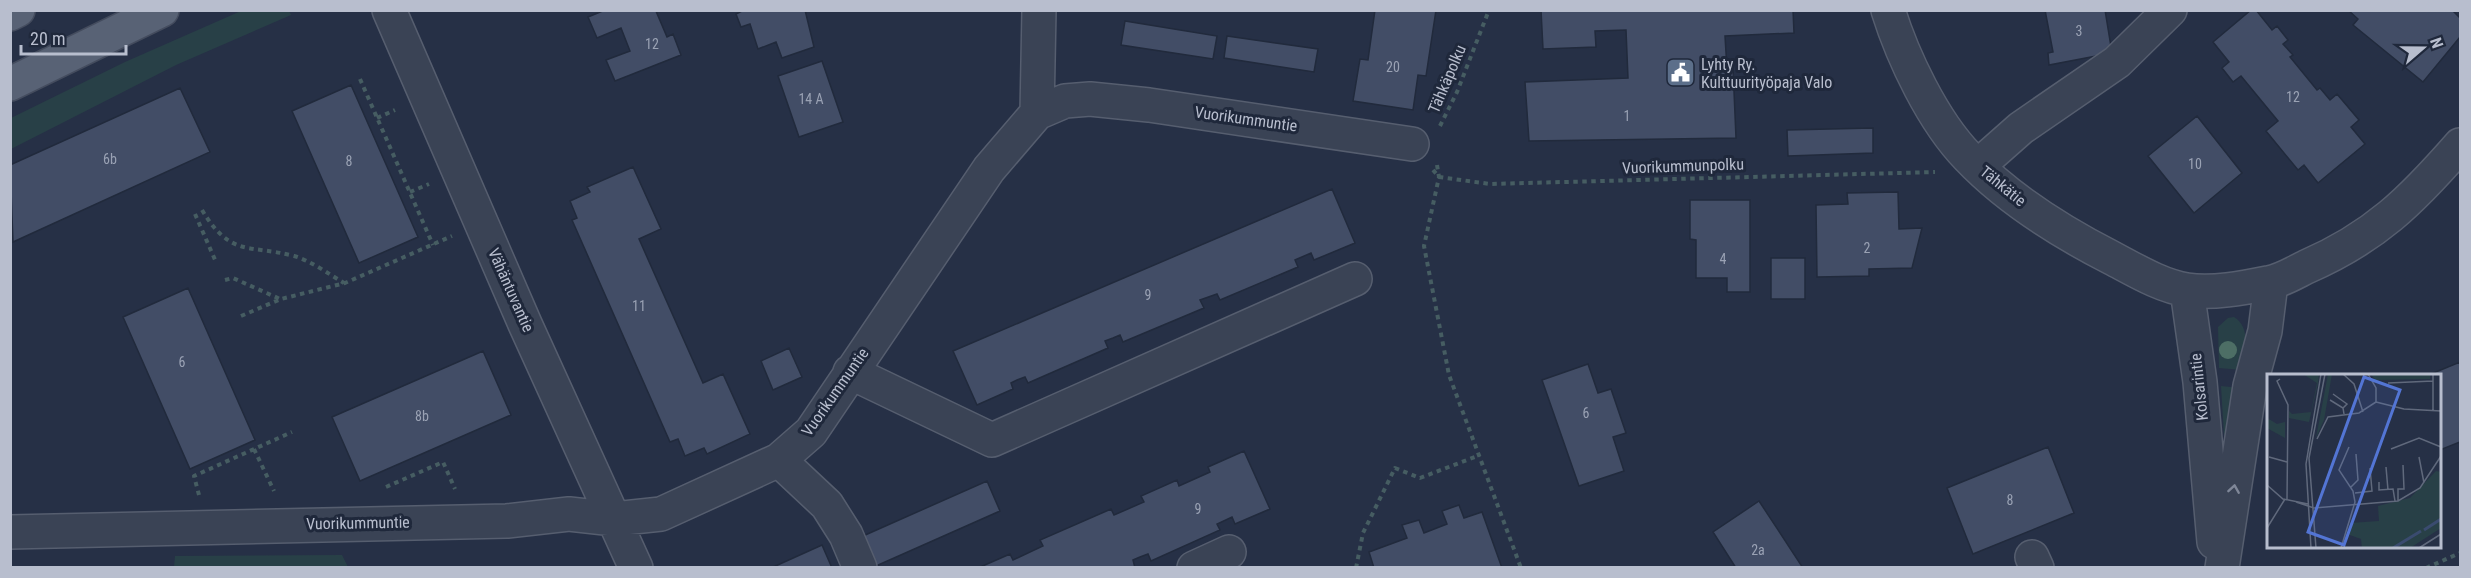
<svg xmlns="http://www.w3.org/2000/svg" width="2471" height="578" font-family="'Roboto Condensed',sans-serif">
<rect width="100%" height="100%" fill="#263046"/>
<!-- green -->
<path fill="#284047" d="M241,11H289L291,15L176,65L11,149V118L125,62Z
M2234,317C2252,328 2244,352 2242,370L2219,368L2218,327L2228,318Z
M2221,386L2240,388L2226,468Z
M342,555L348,567H174L175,556Z"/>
<!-- building -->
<path fill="#424d66" stroke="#212a3c" stroke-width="1.5" d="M605,10H658L656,11L667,37L673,34L681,55L615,81L606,60L630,51L621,28L597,38L588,17Z
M744,10H805L814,47L782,58L776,42L758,49L750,24L741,27L736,14Z
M1375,10H1436L1426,76L1418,75L1413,110L1353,101L1360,59L1368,60Z
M1541,10H1793L1794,33L1725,36L1727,69L1733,68L1736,138L1529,141L1525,82L1628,78L1626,30L1595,31L1596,47L1543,49Z
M2045,10H2105L2112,53L2049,65L2048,53L2053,52Z
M2251,10H2256L2272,30L2277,26L2288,40L2283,44L2293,55L2290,57L2317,90L2320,88L2330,100L2337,94L2359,120L2351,127L2365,144L2318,183L2304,165L2298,170L2266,131L2278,121L2241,76L2233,82L2222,68L2229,62L2213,42Z
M2348,10H2452L2460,18V37L2423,82L2353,25L2358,19Z
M1125,21L1217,36L1213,59L1121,45Z
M1227,36L1318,49L1314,72L1224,58Z
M822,61L843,122L799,137L778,76Z
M351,85L418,237L359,263L292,111Z
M180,88L210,152L13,242L10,165Z
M2197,116L2242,173L2194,213L2148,156Z
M1873,128V153L1788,156L1787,130Z
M633,167L661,229L639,239L703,383L723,374L750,434L707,454L704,448L685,456L678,439L670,442L572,220L577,218L570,201L590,192L587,187Z
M1332,189L1355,243L1314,260L1311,253L1295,260L1298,267L1220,300L1217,294L1200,300L1204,308L1123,342L1120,335L1113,338L1105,341L1108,348L1028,383L1025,377L1017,380L1011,383L1013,389L977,405L953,351Z
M1898,192L1899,229L1922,228L1912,268L1869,269V276L1817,277L1816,205L1848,204L1847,193Z
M1690,200H1750V292H1727V278H1696V240L1690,239Z
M1771,258H1805V299H1771Z
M188,288L255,440L190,469L123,317Z
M789,348L802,377L773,390L761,361Z
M483,351L511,415L360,481L332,417Z
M2460,362V442L2440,450V376H2426Z
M1588,364L1598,393L1611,389L1626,433L1613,437L1624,471L1579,486L1542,380Z
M2048,447L2074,513L1973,554L1947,488Z
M1244,451L1270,509L1235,524L1232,517L1217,524L1220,530L1151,561L1148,554L1140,557L1133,560L1135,568H978L1010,554L1013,560L1043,546L1040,540L1111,509L1114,515L1144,502L1141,496L1177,480L1179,486L1210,472L1208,467Z
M987,481L1000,511L876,566L863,536Z
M1759,501L1803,568H1736L1713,532Z
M1459,505L1464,518L1482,512L1502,568H1374L1369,552L1407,538L1402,525L1419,520L1424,533L1447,524L1442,511Z
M822,545L832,568H771Z"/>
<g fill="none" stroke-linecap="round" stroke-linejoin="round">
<defs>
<path id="minor" d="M389,10L525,324L636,568
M1888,10C1903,58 1933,121 1968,157C2008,199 2061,232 2112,258C2135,270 2161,286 2187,290C2212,294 2243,288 2268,283C2281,281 2294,273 2306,267C2375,237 2411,201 2460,145
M1037,113L1039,10
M1978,166L2021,128L2117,62L2170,10
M2187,290L2200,382L2214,542
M850,372L992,440L1355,279
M779,460L827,505L846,535L860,568
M10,532L507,521L569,514L614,519L661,514L779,460L811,432L989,169L1037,113L1065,101L1090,99L1149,105L1412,144
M2032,557L2037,568
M1194,568L1229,552
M2222,568L2250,386L2265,331L2271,283"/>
<path id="major" d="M10,14L18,10
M10,84L162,10"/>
</defs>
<!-- minor casing -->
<use href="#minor" stroke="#565e6f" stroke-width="36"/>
<!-- major casing -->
<use href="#major" stroke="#444c5e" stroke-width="36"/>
<!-- path -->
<path stroke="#465d62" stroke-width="4" stroke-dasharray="4.5 4.5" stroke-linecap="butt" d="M360,79L433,245
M377,118L395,110
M1440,126L1457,92L1489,10
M1437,165L1439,177L1424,246L1449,375L1521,568
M1433,170L1439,177L1490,184L1935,172
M410,192L429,184
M202,210C231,258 249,244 294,256C311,261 329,274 344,283
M195,214L216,262
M225,280L233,278L280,299
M241,316L281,299L345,283L452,236
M254,449L274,491
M386,487L443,462L455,489
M199,495L194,476L292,432
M1356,568L1363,533L1395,468L1420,478L1480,455
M2426,568L2460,553"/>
<!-- minor -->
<use href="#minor" stroke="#3a4355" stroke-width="33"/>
<!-- major -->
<use href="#major" stroke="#586275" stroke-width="33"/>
</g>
<!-- trees -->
<circle fill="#4d6e65" cx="2228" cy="350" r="9"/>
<!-- one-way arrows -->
<defs><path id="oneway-chevron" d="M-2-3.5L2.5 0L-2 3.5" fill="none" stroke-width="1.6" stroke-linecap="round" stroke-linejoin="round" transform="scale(1.5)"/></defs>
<use stroke="#7f8798" href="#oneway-chevron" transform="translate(2234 489) rotate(-81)"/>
<!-- icons -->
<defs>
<symbol id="civic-square" viewBox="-11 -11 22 22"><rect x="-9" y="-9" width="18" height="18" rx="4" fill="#5c6f8a" stroke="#1f283b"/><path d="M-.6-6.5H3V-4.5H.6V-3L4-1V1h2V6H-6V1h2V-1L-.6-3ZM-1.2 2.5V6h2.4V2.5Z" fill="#fff"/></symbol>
</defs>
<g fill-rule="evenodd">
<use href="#civic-square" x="1664" y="56" width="33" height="33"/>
</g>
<g text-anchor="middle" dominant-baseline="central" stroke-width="6" stroke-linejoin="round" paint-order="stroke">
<!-- number labels -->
<g font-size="14" fill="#9aa2b4">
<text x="2079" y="31">3</text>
<text x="652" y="44">12</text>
<text x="1393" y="67">20</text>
<text x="2293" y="97">12</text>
<text x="811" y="99">14 A</text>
<text x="1627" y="116">1</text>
<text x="110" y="159">6b</text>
<text x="349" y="161">8</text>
<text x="2195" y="164">10</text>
<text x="1867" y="248">2</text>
<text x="1723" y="259">4</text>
<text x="1148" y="295">9</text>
<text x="639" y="306">11</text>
<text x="182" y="362">6</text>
<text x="1586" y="413">6</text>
<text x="422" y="416">8b</text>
<text x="2010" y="500">8</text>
<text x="1198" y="509">9</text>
<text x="1758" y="550">2a</text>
</g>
<!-- poi labels -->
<g font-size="16" fill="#b8bece" stroke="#1f283b" text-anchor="start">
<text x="1701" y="64">Lyhty Ry.<tspan x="1701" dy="18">Kulttuurityöpaja Valo</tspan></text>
</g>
<!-- street labels -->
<g font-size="16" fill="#b8bece" stroke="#1f283b">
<text transform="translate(1447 79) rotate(-67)">Tähkäpolku</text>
<text transform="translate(1246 119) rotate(8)">Vuorikummuntie</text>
<text transform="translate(1683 166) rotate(-2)">Vuorikummunpolku</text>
<text transform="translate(2003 186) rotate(39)">Tähkätie</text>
<text transform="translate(511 290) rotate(66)">Vähäntuvantie</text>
<text transform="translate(2199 387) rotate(-96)">Kolsarintie</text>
<text transform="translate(835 392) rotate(-55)">Vuorikummuntie</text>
<text transform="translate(358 523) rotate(-1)">Vuorikummuntie</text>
</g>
</g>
<!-- overview -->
<g transform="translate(2267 374)">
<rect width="174" height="174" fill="#263046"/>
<path d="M36,0H52L51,9L42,48L22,44V37L25,40L44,38L50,9ZM61,0H65L57,46L49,64ZM104,0H163V5L108,6ZM0,44L10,50L18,48V64L0,54ZM169,97L174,98V154L143,174H95L94,165L80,160L83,149L112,147L111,132L143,124Z" fill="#284047"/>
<path fill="none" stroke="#3a4b6f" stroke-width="3" d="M157,156L174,145M126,174L154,157"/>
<path fill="none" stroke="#60697c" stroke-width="1.5" d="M76,0L87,10L96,38M101,0L109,14V28M13,5L10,7L21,31L20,126M121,9L166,7M66,20L80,30L76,34M63,26L76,34L77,40M109,28L137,35L174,37M166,37V0M50,65L61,43L92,39L109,28M124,75L152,64L174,73M2,83L20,88M152,83L157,109M119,93L121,116M112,108V116L126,115L128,127M0,111L16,125L41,130M84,113L91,106L89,80M88,119L105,117L103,94M131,127V115H137L136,91M29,128L47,134L131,127L153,114L174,82M0,154L18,125M44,174L39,90L54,0M49,174L42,84L58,0M74,174L88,128L86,117L72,96L82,73M152,174L174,160"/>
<path fill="#5375d4" fill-opacity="0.15" stroke="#5375d4" stroke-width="3" d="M97,3L133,16L77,171L41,158Z"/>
<rect width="174" height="174" fill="none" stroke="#b8bece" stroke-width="3"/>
</g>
<!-- border -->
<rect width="2471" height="578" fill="none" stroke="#b8bece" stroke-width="24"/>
<!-- north arrow -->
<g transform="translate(2423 48) rotate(70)" stroke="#1f283b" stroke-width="4.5" paint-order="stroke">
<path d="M0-4.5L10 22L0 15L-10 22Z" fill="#b8bece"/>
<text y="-9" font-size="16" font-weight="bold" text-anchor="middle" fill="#b8bece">N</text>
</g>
<!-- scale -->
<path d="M21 45v9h105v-9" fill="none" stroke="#b8bece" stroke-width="3"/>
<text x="30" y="45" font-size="18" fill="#b8bece" stroke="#1f283b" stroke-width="4.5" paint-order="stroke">20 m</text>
</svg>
